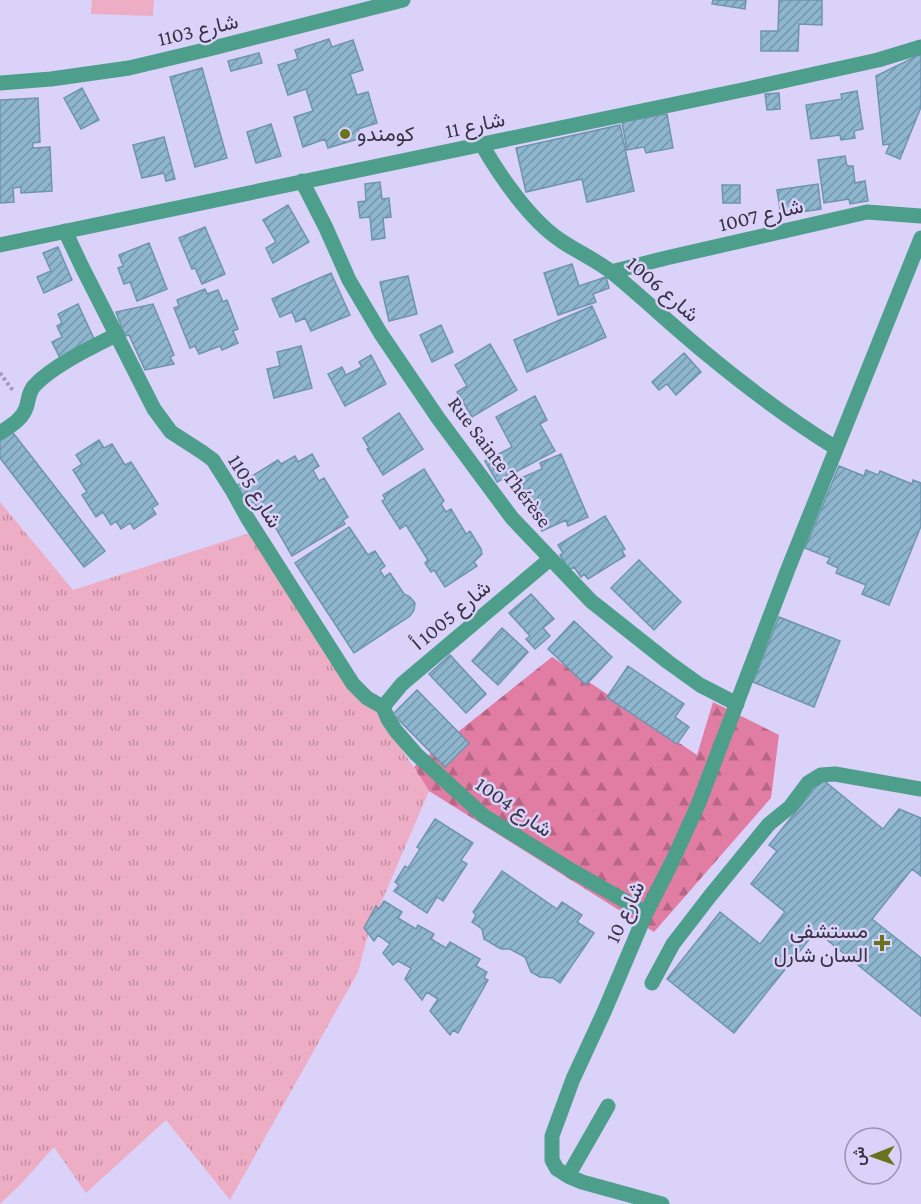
<svg xmlns="http://www.w3.org/2000/svg" width="921" height="1204" font-family="'Crimson Pro',Vazirmatn,serif">
<defs>
<pattern id="grass-tufts" width="24" height="20" patternUnits="userSpaceOnUse" patternTransform="scale(1.5)"><rect width="24" height="20" fill="#edadc4"/><path d="M3 7l-1-3M5 7V3M7 7l1-3M15 17l-1-3M17 17v-4M19 17l1-3" fill="none" stroke="#c18da1"/></pattern>
<pattern id="forest-firs" width="22" height="20" patternUnits="userSpaceOnUse" patternTransform="scale(1.5)"><rect width="22" height="20" fill="#e17ca3"/><path d="M5 1l3.5 6h-7zM16 11l3.5 6h-7z" fill="#b76686"/></pattern>
<pattern id="building-hatch" width="6" height="6" patternUnits="userSpaceOnUse" patternTransform="scale(1.5)"><rect width="6" height="6" fill="#8eb6cf"/><path d="M-1 1l2-2M0 6l6-6M5 7l2-2" fill="none" stroke="#7595aa"/></pattern>
</defs>
<rect width="100%" height="100%" fill="#dbd2fa"/>
<!-- grass -->
<path fill="url(#grass-tufts)" d="M0,502L73,590L259,530L429,791L369,931L358,972L230,1200L166,1120L86,1193L54,1147L20,1185L0,1204Z"/>
<!-- forest -->
<path fill="url(#forest-firs)" d="M552,657L697,755L713,702L779,735L771,798L654,932L429,791L414,767Z"/>
<!-- pitch -->
<path fill="#edadc4" d="M92,0H154L153,16L91,14Z"/>
<!-- building -->
<path fill="url(#building-hatch)" stroke="#6e95ad" stroke-width="1.5" d="M713,0H746L745,9L712,4Z
M779,0H822V25L799,24L798,51H761V31H778Z
M329,39L332,47L353,40L363,70L350,74L357,95L368,92L377,123L358,129L361,138L328,148L325,139L303,147L294,117L313,111L306,89L288,95L278,65L298,59L295,50Z
M259,53L262,63L231,71L228,61Z
M921,54V107L900,159L886,153L890,144L883,145L876,76Z
M202,68L227,158L195,167L170,77Z
M82,88L99,120L81,129L64,98Z
M857,91L863,129L854,131L855,138L841,140L840,135L811,139L806,105L842,99L841,94Z
M779,93L780,109L767,110L765,94Z
M38,98L40,142L33,143V148L50,147L52,191L21,193V187L13,188L14,202L0,203V100Z
M667,114L673,148L646,153L644,147L627,150L622,122Z
M271,124L281,156L256,163L247,132Z
M620,125L634,191L587,202L582,179L526,192L516,148Z
M164,137L175,179L166,181L164,173L142,178L133,145Z
M845,156L847,166H853L855,183L865,181L868,201L850,204L849,199L824,203L818,160Z
M380,182L382,199L389,198L391,217L383,218L385,238L372,240L370,217L360,218L358,202L366,201L365,184Z
M818,184L821,209L781,215L777,190Z
M722,185H740V203H723Z
M288,205L309,242L273,263L266,248L276,242L263,220Z
M205,227L225,274L202,284L195,268L192,269L179,238Z
M149,243L167,289L137,301L130,282L124,284L118,268L123,266L119,255Z
M58,247L72,280L44,293L37,277L51,271L43,253Z
M572,264L579,286L606,277L609,288L593,294L596,302L558,315L544,273Z
M331,273L350,315L311,331L305,318L296,322L292,312L280,317L272,299Z
M408,276L417,314L389,321L380,282Z
M205,289L207,294L218,290L223,302L227,300L238,329L233,331L238,343L222,350L220,346L199,354L195,346L190,348L174,308L179,306L177,300Z
M78,304L95,341L60,358L52,342L62,337L57,326L62,323L58,314Z
M153,304L174,355L170,357L174,364L145,370L129,335L125,336L116,312Z
M592,306L606,337L527,372L514,340Z
M441,325L453,352L432,362L420,335Z
M490,344L517,390L472,417L457,392L467,386L455,365Z
M301,346L312,388L274,398L267,369L280,366L277,352Z
M684,353L701,372L676,395L667,384L659,390L652,382Z
M371,355L386,384L345,406L328,374L342,367L346,375L362,367L359,362Z
M535,396L547,420L540,424L555,451L497,482L485,461L512,447L496,417Z
M399,413L423,449L383,475L367,449L369,448L363,438Z
M10,429L105,551L84,567L0,458V437Z
M99,440L104,448L112,444L125,465L131,462L158,504L152,508L156,514L134,529L130,523L121,529L116,521L111,525L103,512L96,517L82,495L87,492L73,470L82,464L76,455Z
M312,454L319,466L313,470L319,481L324,478L348,517L343,520L345,524L292,556L263,506L258,509L254,502L248,505L236,486L278,460L281,464L295,456L298,462Z
M561,454L588,517L568,526L566,520L542,531L519,479L542,469L540,463Z
M839,466L864,476L866,470L878,475L880,471L912,484L913,480L921,483V526L889,605L862,594L866,585L836,573L838,568L827,563L830,558L805,548Z
M424,469L444,501L441,504L446,512L451,509L466,534L470,531L481,549L482,554L474,562L477,566L445,587L434,570L431,572L425,563L428,560L406,525L400,529L382,501L385,499L383,495Z
M605,516L625,549L622,551L625,556L588,579L584,574L581,577L574,567L569,570L560,555L563,553L558,545Z
M349,527L368,555L375,551L385,566L380,570L384,577L390,573L404,594L410,597L415,603L414,610L410,616L354,653L295,563Z
M639,560L681,602L654,630L611,588Z
M531,594L554,619L543,628L550,636L535,649L526,639L530,636L509,613Z
M779,617L840,641L814,707L753,682Z
M574,621L612,657L586,685L548,649Z
M502,628L528,652L498,685L472,661Z
M450,655L486,694L466,713L429,674Z
M628,666L684,704L675,717L689,727L677,744L607,697Z
M417,690L469,743L445,767L393,714Z
M822,779L883,829L899,809L921,818V876L912,869L872,919L921,958V1016L816,931L734,1033L667,979L720,912L760,944L785,912L751,884L777,851L769,845Z
M435,819L473,843L461,860L467,864L443,901L437,897L427,913L394,891L399,885L395,882L405,866L408,868L420,849L417,847Z
M502,871L557,909L562,902L582,915L577,922L594,933L560,983L553,978L540,977L531,972L525,957L510,949H501L484,939L482,929L472,922L476,915L473,912Z
M384,901L402,912L398,918L416,929L418,925L434,934L431,939L446,948L450,942L480,959L476,966L487,972L484,978L488,980L458,1033L453,1030L450,1035L430,1011L438,999L427,992L422,1000L405,979L411,968L398,961L393,965L383,953L390,944L378,935L374,941L364,928L376,906L379,909Z"/>
<g fill="none" stroke-linecap="round" stroke-linejoin="round">
<!-- path -->
<path stroke="#a199b9" stroke-width="4" stroke-dasharray="3 3" stroke-linecap="butt" d="M0,373L14,392"/>
<!-- minor -->
<path stroke="#4d9f8c" stroke-width="15" d="M0,83L51,79L129,68L209,49L403,0
M482,145C500,176 530,220 560,240C577,252 597,260 614,274C644,299 673,326 703,351C745,386 789,419 836,448
M302,181L326,228L349,280L381,334L438,418L512,518L591,601L668,662L700,685L737,704
M65,231L82,267L154,409L171,432L202,452L213,460L232,490L248,519L353,684L367,698L383,707
M0,245L747,89L878,60L921,47
M611,272L666,258L867,212L921,216
M0,433C10,426 22,420 26,408C29,400 28,393 34,386C52,366 92,347 116,335
M383,707L388,719L396,731L416,754L484,816L571,870L646,913
M383,707L402,684L550,559
M652,983L673,944L710,896L769,824L790,807L808,783L821,775L835,774L921,789
M568,1176L608,1106
M662,1204L582,1182L568,1176L557,1169L552,1160V1136L573,1079L604,1012L646,913L672,862L698,805L788,569L921,238"/>
</g>
<!-- markers -->
<g fill="#69731d" stroke="#dbd2fa" stroke-width="2">
<circle cx="345" cy="134" r="6"/>
<path d="M879 934h6v6h6v6h-6v6h-6v-6h-6v-6h6z"/>
</g>
<g text-anchor="middle" dominant-baseline="central" stroke-width="5" stroke-linejoin="round" paint-order="stroke">
<!-- street labels -->
<g font-size="21" fill="#373343" stroke="#dbd2fa">
<text transform="translate(198 30) rotate(-13)">شارع 1103</text>
<text transform="translate(475 125) rotate(-12)">شارع 11</text>
<text transform="translate(761 215) rotate(-13)">شارع 1007</text>
<text transform="translate(663 289) rotate(41)">شارع 1006</text>
<text transform="translate(500 462) rotate(53)">Rue Sainte Thérèse</text>
<text transform="translate(255 491) rotate(58)">شارع 1105</text>
<text transform="translate(451 615) rotate(-40)">شارع 1005 أ</text>
<text transform="translate(514 807) rotate(35)">شارع 1004</text>
<text transform="translate(625 912) rotate(-65)">شارع 10</text>
</g>
<!-- poi labels -->
<g font-size="21" fill="#373343" stroke="#dbd2fa" text-anchor="start">
<text x="357" y="134">كومندو</text>
<text x="868" y="931" text-anchor="end">مستشفى<tspan x="868" dy="24">السان شارل</tspan></text>
</g>
</g>
<!-- north arrow -->
<g transform="translate(873 1156) rotate(269)"><circle r="28" fill="#dbd2fa" stroke="#9992b1" stroke-width="1.5"/>
<path d="M0-4.5L10 22L0 15L-10 22Z" fill="#69731d"/>
<text y="-9" font-size="16" font-weight="bold" text-anchor="middle" fill="#373343">ش</text>
</g>
</svg>
